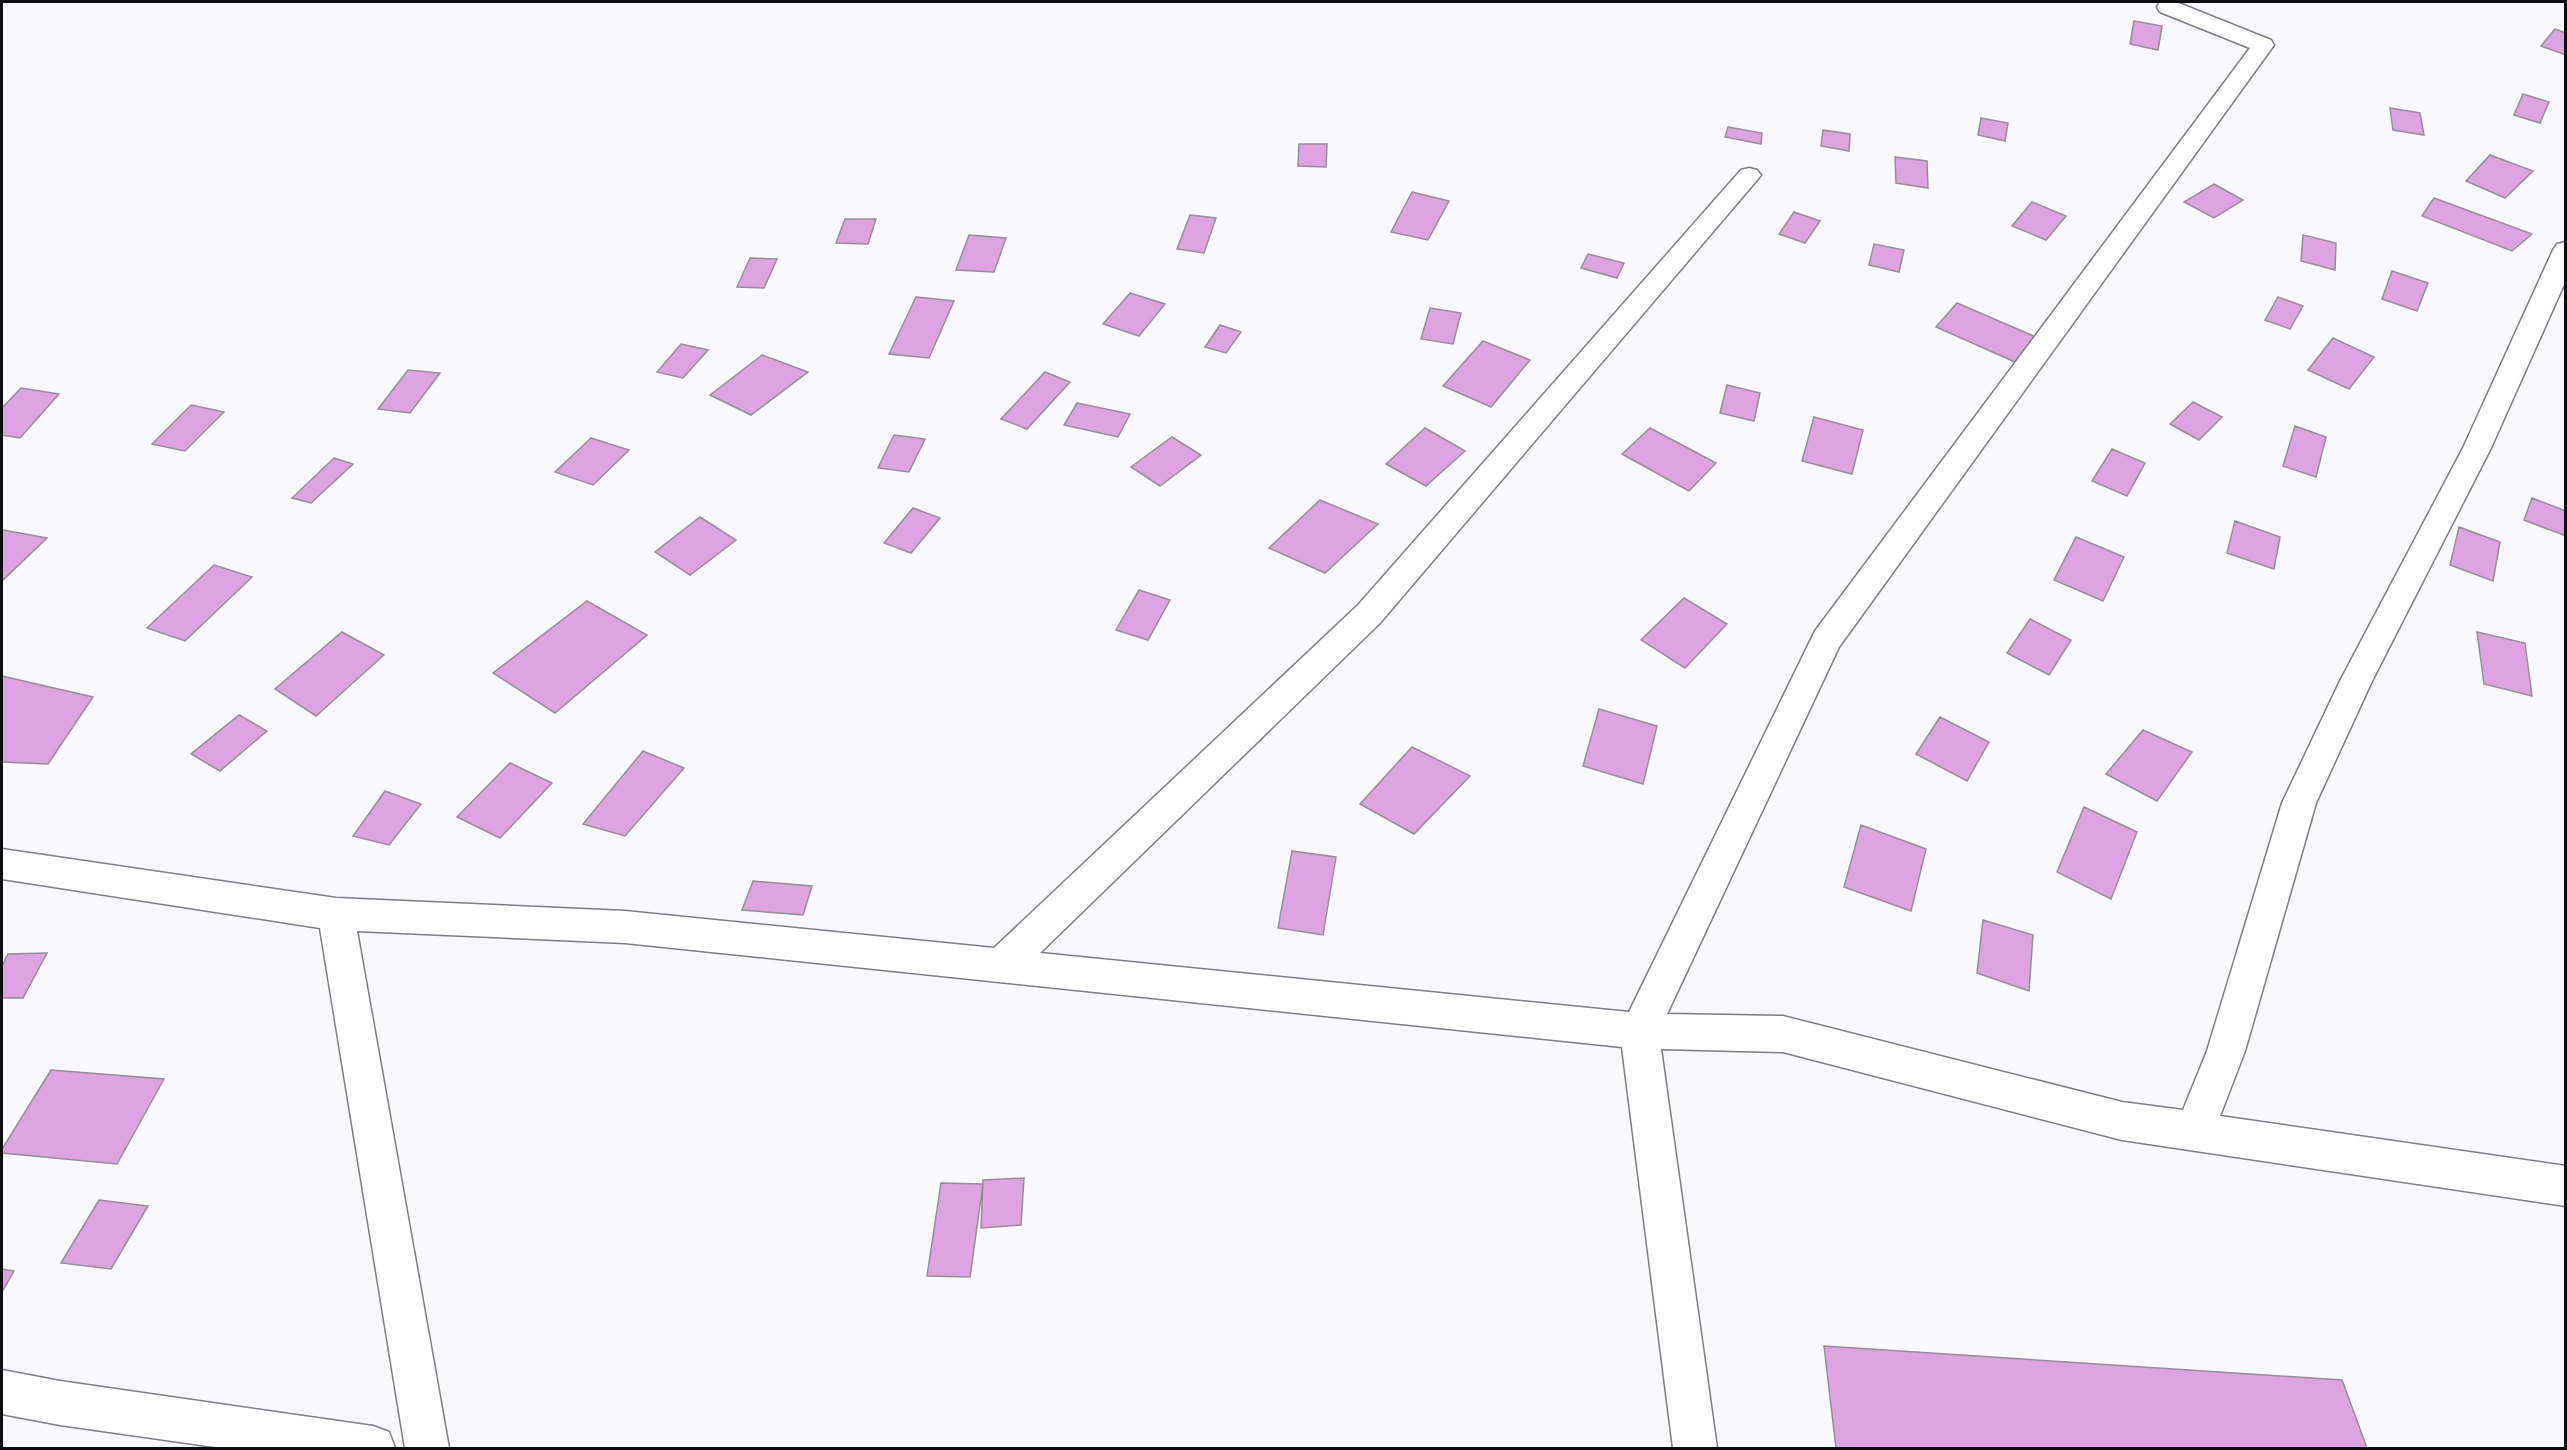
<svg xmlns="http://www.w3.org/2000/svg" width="2567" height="1450" font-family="'Varela Round',sans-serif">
<rect width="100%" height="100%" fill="#f8f8fe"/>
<!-- building -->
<path fill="#dea3e1" stroke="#958e96" stroke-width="1.5" d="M2134,21L2162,26L2158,50L2130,44Z
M2555,29L2566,33V55L2541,46Z
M2523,94L2549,102L2540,123L2514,115Z
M2390,108L2420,113L2424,135L2393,130Z
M1981,118L2008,123L2005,141L1978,135Z
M1728,127L1762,133L1761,144L1725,137Z
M1823,130L1850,134L1849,151L1821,146Z
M1299,144H1327L1326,167L1298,166Z
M2490,155L2533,171L2505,198L2466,181Z
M1895,157L1927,161L1928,188L1896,183Z
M2214,184L2243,200L2214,218L2184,202Z
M1412,192L1449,201L1428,240L1391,232Z
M2434,198L2532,234L2512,251L2422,216Z
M2032,202L2066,216L2046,240L2012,226Z
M1794,212L1820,221L1805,243L1779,234Z
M1190,215L1216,218L1204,253L1177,249Z
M845,219H876L868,244L836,243Z
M969,235L1006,238L994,272L956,270Z
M2303,235L2336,243L2335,270L2301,261Z
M1874,244L1904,250L1899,272L1869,265Z
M1588,254L1624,263L1617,278L1581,268Z
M750,258L777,259L764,288L737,287Z
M2392,271L2428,283L2417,311L2382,299Z
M1130,293L1165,304L1139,336L1103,324Z
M916,297L954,301L929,358L889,354Z
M2278,297L2303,306L2290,329L2265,320Z
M1957,303L2036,337L2015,362L1936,327Z
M1430,308L1461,313L1453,344L1421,339Z
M1220,325L1241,332L1226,353L1205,347Z
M2333,338L2374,357L2349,389L2308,370Z
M1483,341L1530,360L1491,407L1443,386Z
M681,344L708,350L683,378L657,372Z
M762,355L808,372L751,415L710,395Z
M408,370L440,373L410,413L378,409Z
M1045,372L1070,382L1027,429L1001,419Z
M1727,385L1760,393L1754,421L1720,413Z
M21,388L59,394L20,438L2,435V408Z
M2193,402L2222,417L2199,440L2170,424Z
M1077,403L1130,414L1118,437L1064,425Z
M191,405L224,412L185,451L152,444Z
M1814,417L1863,430L1852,474L1802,461Z
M2295,426L2326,437L2316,477L2283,466Z
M1425,428L1465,451L1426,486L1386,464Z
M1650,428L1716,463L1689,491L1622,454Z
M894,435L925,439L909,472L878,468Z
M1172,437L1201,455L1160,486L1131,467Z
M591,438L629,450L593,485L555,472Z
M2112,449L2145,463L2127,496L2092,481Z
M334,458L353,464L311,503L292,498Z
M2532,498L2566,511V536L2524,520Z
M1320,500L1378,524L1325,573L1269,548Z
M913,508L940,518L911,553L884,543Z
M700,517L736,540L690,575L655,552Z
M2235,521L2280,537L2274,569L2227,553Z
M2459,527L2500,542L2493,581L2450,565Z
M3,530L47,538L2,581V531Z
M2076,537L2124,557L2103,601L2054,580Z
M214,565L252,577L185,641L147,628Z
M1139,590L1170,600L1148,640L1116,630Z
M1684,598L1727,624L1685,668L1641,640Z
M587,601L647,635L555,713L493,673Z
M2030,619L2071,640L2049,675L2007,653Z
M342,632L384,655L316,716L275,689Z
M2477,632L2525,643L2532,696L2484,684Z
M2,676L93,697L48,764L2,762Z
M1599,709L1657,726L1643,784L1583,766Z
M239,715L267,731L220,771L191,754Z
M1940,717L1989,742L1967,781L1916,754Z
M2143,730L2192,752L2157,801L2106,774Z
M1412,747L1470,776L1414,834L1360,804Z
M643,751L684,768L625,836L583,824Z
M510,763L552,783L500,838L457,817Z
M385,791L421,804L389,845L353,836Z
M2084,807L2137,832L2111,899L2057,872Z
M1861,825L1926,849L1911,911L1844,887Z
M1292,851L1336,857L1323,935L1278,928Z
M753,881L812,886L803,915L742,910Z
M1983,920L2033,935L2029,991L1977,973Z
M47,953L23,998H2V966L8,954Z
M51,1070L164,1079L117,1164L2,1153V1149Z
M1024,1178L1021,1225L981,1228L983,1180Z
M941,1183L983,1184L970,1277L927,1276Z
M99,1200L148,1206L111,1269L61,1263Z
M2,1269L14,1271L2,1292Z
M1824,1346L2342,1380L2367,1448H1836Z"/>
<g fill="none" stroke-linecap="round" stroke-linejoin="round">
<defs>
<path id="minor" d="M2160,2H2176L2271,40L2274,45L1839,647L1667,1014L1783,1016L2122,1102L2183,1110L2207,1051L2282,803L2340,681L2463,448L2553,250L2557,244L2566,242V280L2491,448L2372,681L2316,803L2245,1051L2220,1116L2566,1166V1206L2122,1140L1783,1052L1661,1049L1717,1448H1673L1622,1047L625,943L357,931L449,1448H405L320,928L2,879V849L336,898L625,911L994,948L1358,605L1741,170L1749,168L1757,170L1761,175L1757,180L1380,623L1040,953L1629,1012L1815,631L2250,48L2160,12L2157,7Z
M2,1370L60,1381L373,1426L389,1432L395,1448H222L60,1425L2,1414Z"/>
</defs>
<!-- minor casing -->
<use href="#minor" stroke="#7d7d86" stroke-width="3"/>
<!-- minor -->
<use href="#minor" fill="#fff" fill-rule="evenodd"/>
</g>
<!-- border -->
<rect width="2567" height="1450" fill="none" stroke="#0e0e11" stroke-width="6"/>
</svg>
